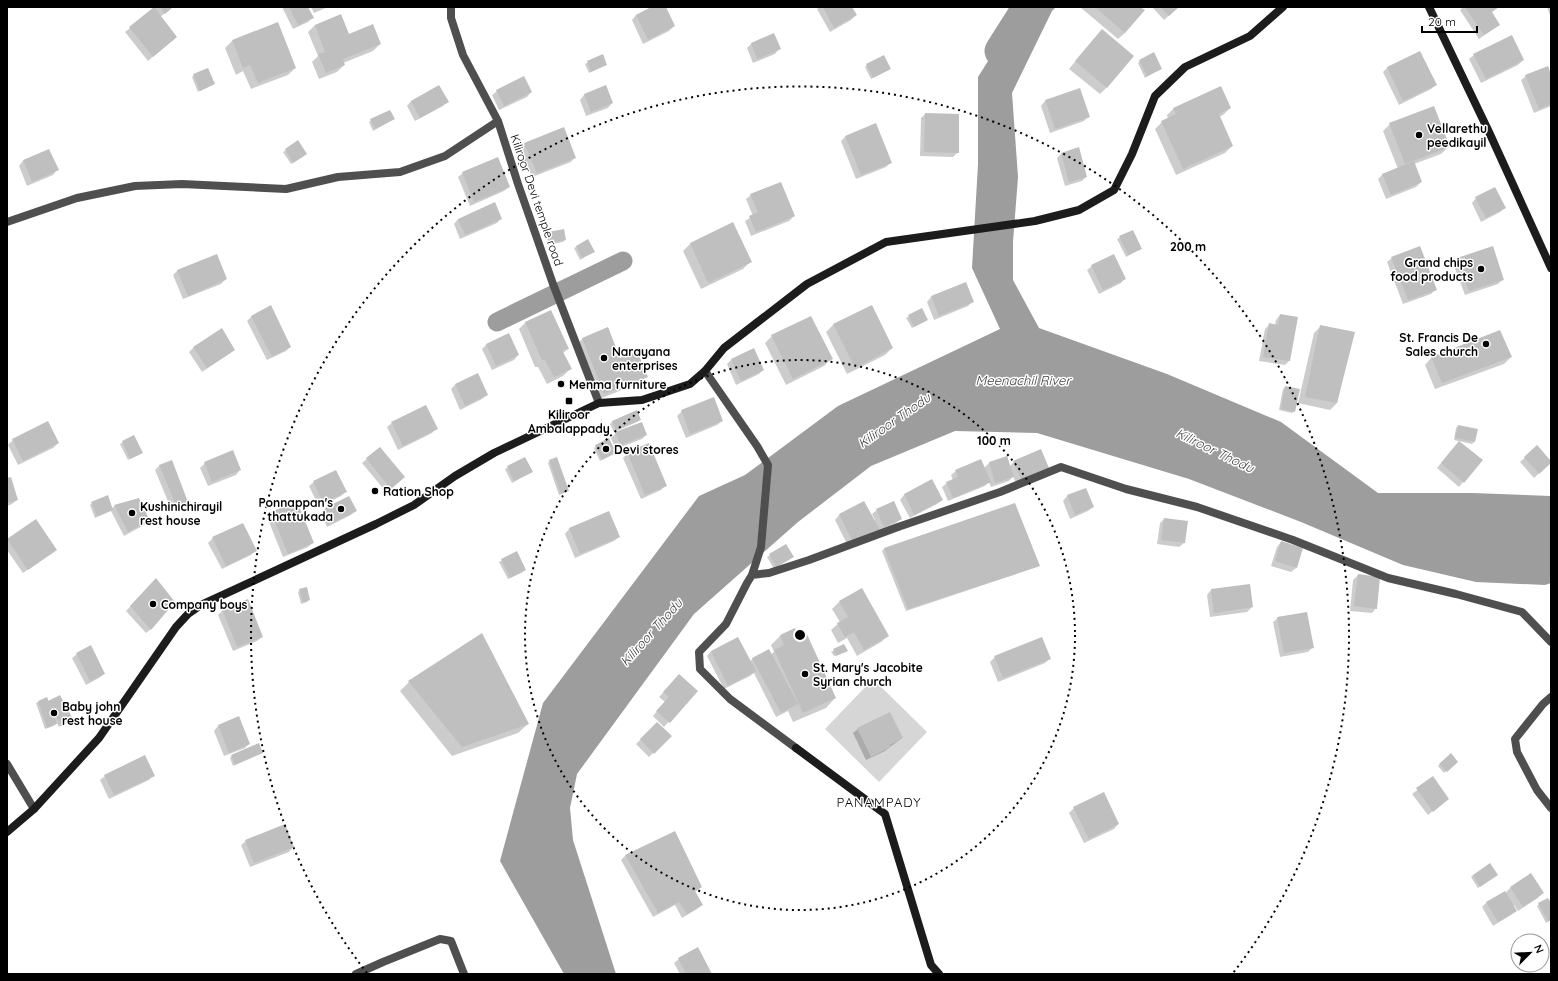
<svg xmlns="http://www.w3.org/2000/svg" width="1558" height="981" font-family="Quicksand,sans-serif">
<rect width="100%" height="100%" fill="#fff"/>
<!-- green -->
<path fill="#d6d6d6" d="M873,679L927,732L879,782L825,729Z"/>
<!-- water -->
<path fill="#9d9d9d" d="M1030,7H1056L1052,11L1012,93L1018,177L1013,242V280L1039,328L1167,374L1281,422L1378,493H1473L1551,496V583L1545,585L1476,582L1403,565L1301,522L1189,479L1037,433L955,431L871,466L798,522L694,614L577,774L570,808L573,840L616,974H564L500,861L543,703L699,496L745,475L838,406L1000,329L972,268L978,164V77L995,50Z"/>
<!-- shadow -->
<path fill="#0003" d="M152,7H173L160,17L176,37L148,61L125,32L154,9Z
M282,7H307L313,17L308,22L293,29Z
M311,7H328L314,13Z
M654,7H665L674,26L669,31L643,44L632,20L636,15Z
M820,7H851L856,15L851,20L830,32L817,9Z
M1080,7H1139L1125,33L1118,39Z
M1152,7H1178L1164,20Z
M1463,7H1497L1491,13L1499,25L1479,39L1460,10Z
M1547,7H1551V18Z
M340,16L348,35L380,44L373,51L343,63L344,65L337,72L319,79L312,62L318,56L308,32L315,25Z
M277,23L295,68L288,75L251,89L243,71L236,75L225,48L232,41Z
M773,35L779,49L775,54L753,63L747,48L751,44Z
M1095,38L1107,87L1100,94L1069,69Z
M602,55L606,64L589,73L585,64Z
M1474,55L1523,60L1518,65L1481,83L1469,59Z
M1140,61L1159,70L1145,78L1138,63Z
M867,65L888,70L871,79L865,67Z
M1388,67L1436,85L1431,89L1399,105L1383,72Z
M194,75L214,84L198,92L192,77Z
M1526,76H1551V106L1534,113L1521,80Z
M439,86L447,101L443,106L415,121L407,106L411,101Z
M606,86L612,103L608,108L586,116L580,100L584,95Z
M497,91L531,92L527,97L499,110L492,95Z
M1045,101L1088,117L1084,121L1050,133L1041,106Z
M1174,108H1230L1223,115L1219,117L1232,146L1225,153L1176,175L1155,129L1162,122L1168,119L1167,115Z
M925,114L958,152L953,157L920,156L921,118Z
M394,119L373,131L369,122L371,120Z
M875,124L891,162L886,167L856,179L841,141L845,137Z
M1390,124L1448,147L1441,154L1414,164L1421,182L1416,187L1386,199L1378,179L1383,174L1398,169L1383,131Z
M298,142L304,156L291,164L283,152Z
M525,144L575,157L571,162L532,177L520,148Z
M49,150L57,170L53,175L27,186L19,166L23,161Z
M1061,154L1086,177L1082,181L1065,186L1057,158Z
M463,173L509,187L504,191L470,206L458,177Z
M751,195L794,216L789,221L751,236L745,221L753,216L746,199Z
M1476,198L1505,208L1500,212L1481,222L1472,203Z
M501,218L497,223L460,239L454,224L458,219Z
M732,224L750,262L743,269L701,289L683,251L690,244Z
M1132,231L1139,250L1126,257L1117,239Z
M549,233L565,240L563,242L548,245L547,235Z
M588,241L593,252L580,260L574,248Z
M1392,258L1436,289L1431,294L1403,304L1387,262Z
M1458,258L1503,279L1498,284L1465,295L1453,263Z
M1092,266L1125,278L1121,283L1099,294L1087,270Z
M178,270L226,279L221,284L183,299L173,275Z
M965,284L972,302L968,306L934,320L927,302L931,297Z
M871,306L892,348L885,355L847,374L826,332L833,325Z
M922,309L927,320L912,328L906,318Z
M1280,315L1289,361L1285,365L1259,361L1265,329L1270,324L1275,325L1276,320Z
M252,316L290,347L286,351L267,360L247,321Z
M526,322L568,349L562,354L570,369L563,376L547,384L538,367H535L519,329Z
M1321,326L1353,333L1337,403L1330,410L1298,403L1314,333Z
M608,328L620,359L646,376L639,383L597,400L575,346L582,339Z
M508,334L518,355L514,360L492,370L482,349L486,345Z
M772,336L831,359L824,366L786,385L765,343Z
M194,347L234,350L229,354L202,372L189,352Z
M1511,357L1504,364L1435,389L1425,365L1431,358Z
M731,360L763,370L759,374L736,385L727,364Z
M477,374L487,394L482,399L460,410L451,389L455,385Z
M1285,387L1294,411L1292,413L1279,410L1283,389Z
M682,411L722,421L717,425L686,438L677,416Z
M636,412L639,420L637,422L614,432L610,424L612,422Z
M392,423L436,428L432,433L398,450L387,427Z
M1458,426L1477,430L1474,442L1472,444L1454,440L1456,428Z
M616,433L646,435L642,439L616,449L611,438Z
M134,436L142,453L128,460L120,444Z
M13,440L58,443L53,448L18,465L8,445Z
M596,446L615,453L600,461L594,448Z
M1455,446L1463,482L1459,487L1437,468Z
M1537,447L1551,462L1534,478L1520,462Z
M380,448L399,481L386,492L362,463Z
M628,453L665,486L661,490L641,499L623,458Z
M1007,457L1010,466L1014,462L1048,467L1016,483L1013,476L1009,481L991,487L989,482L985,486L948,501L942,487L947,483L953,480L951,475L956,471L984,468L989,463Z
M525,458L532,472L512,483L505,469Z
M550,461L568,490L566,492L559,495L548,463Z
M205,463L240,470L236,475L208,486L200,468Z
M160,465L187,502L183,506L172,511L155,470Z
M7,479L17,500L12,504L7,506Z
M932,481L942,500L937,504L910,518L900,500L904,495Z
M314,482L345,492L341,496L319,507L309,486Z
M1086,489L1093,507L1088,511L1070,519L1063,501L1067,496Z
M349,497L356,510L351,515L327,527L321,513L325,509Z
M296,502L312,543L308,547L283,557L267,517L271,513Z
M864,502L873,521L875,520L872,514L877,510L901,519L896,523L849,548L835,520L839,515Z
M92,503L112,508L115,506L149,521L144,525L124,536L111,511L95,518L90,505Z
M1014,504L1038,566L1037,567L906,611L882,551L884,549Z
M608,512L619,537L614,541L575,558L565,534L569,529Z
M1164,519L1184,543L1179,547L1157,544L1160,523Z
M35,520L55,550L23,573L7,550V540Z
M213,538L255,551L251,555L222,569L208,543Z
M1281,542L1296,568L1291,572L1271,566L1277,547Z
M786,545L793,557L774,569L767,557Z
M516,553L523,572L508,579L499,562Z
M1358,575L1376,608L1372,613L1350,611L1353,580Z
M156,579L151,629L146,633L126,611Z
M862,589L888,636L881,642L857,656L847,638L838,643L831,630L840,622L832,609L839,602Z
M300,590L309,600L307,602L301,604L298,592Z
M1211,590L1252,607L1247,612L1210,617L1207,595Z
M223,610L262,637L257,641L233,651L218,615Z
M1278,618L1313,647L1308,652L1280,657L1273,622Z
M780,636L798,637L835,698L826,708L793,722L788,711L776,717L754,673L750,676L724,689L707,656L711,651L750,662L753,658L771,654L774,652L771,645Z
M844,645L846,651L834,656L831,652Z
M77,654L104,674L99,678L86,685L72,658Z
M995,657L1050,658L1045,663L998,682L990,662Z
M675,680L697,691L664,727L653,716L665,702L659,697Z
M409,682L528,724L518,733L452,756L400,691Z
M60,696L70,721L59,727L57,723L53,726L45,729L36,703L38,702L47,703Z
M239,718L249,744L245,748L224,756L214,731L218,726Z
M657,723L670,736L649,757L636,744Z
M858,729L902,738L885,751L866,760L853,733Z
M262,752L233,766L230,758L232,756Z
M1451,754L1457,762L1444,773L1438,766Z
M153,775L149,780L109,799L100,780L105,776Z
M1433,778L1445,801L1428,815L1412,794Z
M1074,808L1118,824L1114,829L1084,843L1069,813Z
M674,833L701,887L695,892L701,905L697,909L682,918L675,905L653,917L621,860L625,856Z
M246,841L293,847L289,852L250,867L241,845Z
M1473,875L1494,877L1478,888L1471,877Z
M1511,887L1542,893L1538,898L1518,911L1514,905L1513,906L1516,911L1511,915L1493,926L1482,907L1486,903L1505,893Z
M1539,904L1551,905V920L1546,923L1537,906Z
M679,959L711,974H680L674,963Z"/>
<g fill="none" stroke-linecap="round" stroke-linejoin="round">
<!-- canal -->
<path stroke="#9d9d9d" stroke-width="19" d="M497,322L623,261"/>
<!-- river -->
<path stroke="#9d9d9d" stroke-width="33" d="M1001,51L1029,7"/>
</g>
<!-- building -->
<path fill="#bfbfbf" d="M154,7L177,37L153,57L129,27Z
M160,7H173L165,14Z
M289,7H308L314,18L298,25Z
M651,7H666L675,26L648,40L636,15Z
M823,7H852L857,15L834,28Z
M1095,7H1140L1145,10L1125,33Z
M1160,7H1179L1169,16Z
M1465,7H1499L1492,12L1500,25L1484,35Z
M341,14L349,34L373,24L381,44L343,59L345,65L326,73L318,54L325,52L315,25Z
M278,22L296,68L258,83L250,65L243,68L232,40Z
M1102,29L1134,56L1107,88L1075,61Z
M774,33L781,49L757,59L751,43Z
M1512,35L1524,60L1486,79L1473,54Z
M1420,51L1437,85L1403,101L1387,67Z
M1154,52L1162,69L1147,76L1139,60Z
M603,54L607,65L591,72L587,61Z
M884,55L891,69L873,78L866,64Z
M1548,66L1551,74V104L1539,109L1525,75Z
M208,68L215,84L200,91L193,74Z
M524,76L532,92L504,106L496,90Z
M439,85L449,102L420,118L411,101Z
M606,85L613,103L591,112L584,94Z
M1221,86L1231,108L1219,114L1233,146L1183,169L1161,121L1176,114L1173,108Z
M1080,88L1090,117L1055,129L1045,100Z
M1434,106L1450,147L1405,164L1389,123Z
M390,110L395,119L375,129L370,119Z
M925,113L959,114V153L924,152Z
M876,123L892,163L861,175L845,136Z
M564,127L576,158L537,173L524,143Z
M298,140L307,154L293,163L285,149Z
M1079,147L1087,177L1069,182L1061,153Z
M49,149L59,170L32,182L23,160Z
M498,157L510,187L474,202L462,172Z
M1414,161L1422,182L1391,195L1382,174Z
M781,182L795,216L756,232L749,216L758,212L750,194Z
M1495,187L1506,208L1486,218L1475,197Z
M495,202L502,219L465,235L458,219Z
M733,222L752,262L708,283L690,243Z
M564,229L566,240L550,243L548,232Z
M1133,230L1142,249L1128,255L1119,236Z
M588,239L595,252L582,258L576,246Z
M1420,246L1437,290L1408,300L1391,257Z
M1493,246L1504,280L1469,291L1457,258Z
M217,254L227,279L188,296L177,270Z
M1114,254L1126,279L1103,290L1091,265Z
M966,282L974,302L939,316L931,296Z
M271,305L291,347L272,357L251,316Z
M872,305L893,348L855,368L833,324Z
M922,308L928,320L914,327L908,315Z
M551,310L569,349L562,350L572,369L554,377L545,360H542L525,322Z
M1280,314L1298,317L1290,361L1263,357L1269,323L1278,325Z
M811,316L833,359L793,379L771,335Z
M1320,325L1355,332L1337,403L1305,397Z
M608,327L620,358L637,351L648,377L604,394L582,338Z
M222,328L235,350L207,368L193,347Z
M1500,330L1512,357L1442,383L1431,357Z
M509,333L519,355L496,366L486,344Z
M754,348L764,370L741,381L731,359Z
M478,373L488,395L465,406L455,384Z
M1285,386L1300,389L1295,412L1281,409Z
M714,397L723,421L690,434L681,410Z
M426,405L438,429L403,446L391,422Z
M637,410L641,420L616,430L612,421Z
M48,421L59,443L23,461L12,439Z
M642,422L647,435L621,445L615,432Z
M1458,425L1478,429L1475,442L1455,438Z
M134,435L143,453L130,459L122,441Z
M609,438L616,453L602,460L595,445Z
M1459,441L1483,460L1464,483L1441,463Z
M649,443L667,486L645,495L627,452Z
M1537,445L1551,461V463L1539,474L1524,457Z
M380,447L405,477L391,489L366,458Z
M1041,449L1049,468L1021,479L1013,461Z
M233,450L241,470L212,482L204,462Z
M1007,456L1014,477L995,483L989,462Z
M525,457L533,472L514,481L507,466Z
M557,457L569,491L561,494L549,460Z
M981,459L991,482L953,498L946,482L958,477L955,470Z
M172,460L188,502L177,507L159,465Z
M336,470L347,492L323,503L313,481Z
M11,477L18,500L7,503V478Z
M932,479L943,500L914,515L904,494Z
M1086,488L1094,507L1075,515L1067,495Z
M108,495L113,510L97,516L91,502Z
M349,496L357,511L332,523L325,508Z
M139,498L150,521L128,532L114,505Z
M297,501L314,543L288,554L271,512Z
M864,501L880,530L854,544L839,514Z
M894,501L902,519L884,527L876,509Z
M1015,503L1040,566L908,609L884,548Z
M609,511L620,537L580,554L569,528Z
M1164,518L1188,521L1185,543L1161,540Z
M36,519L57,550L28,570L7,539Z
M243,523L257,551L226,566L212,537Z
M1281,541L1303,548L1297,568L1275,561Z
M786,544L794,557L776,567L769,554Z
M517,551L526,570L510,578L501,559Z
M1358,574L1380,577L1377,609L1354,606Z
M156,578L175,602L151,630L130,606Z
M1250,584L1253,607L1214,613L1211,589Z
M307,587L310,600L303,602L299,589Z
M862,588L889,636L864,650L854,632L845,637L837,623L848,617L839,601Z
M248,599L263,637L237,647L222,609Z
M1307,612L1314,648L1284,653L1277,617Z
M795,628L798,635L806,632L836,698L803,713L774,650L784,645L780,635Z
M482,633L529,724L462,747L408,681Z
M738,637L756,671L728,686L711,651Z
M1042,637L1051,659L1003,678L994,656Z
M844,644L848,651L836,656L833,649Z
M91,645L105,674L90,681L76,653Z
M769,649L798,704L781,713L752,658Z
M679,674L698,691L670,723L656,711L669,697L663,692Z
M60,695L73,719L61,726L48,701Z
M47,697L57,724L47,728L38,701Z
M890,712L903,738L890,745L891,747L871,757L857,728Z
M239,716L250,744L229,753L218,725Z
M657,722L672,736L654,754L640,739Z
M259,743L263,753L235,765L231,755Z
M1451,753L1458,762L1447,772L1439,764Z
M145,755L155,776L114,795L104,775Z
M1433,776L1449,799L1433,812L1416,788Z
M1104,792L1119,824L1089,839L1073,807Z
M285,824L294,847L254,863L245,840Z
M675,831L702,887L695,891L703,905L687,914L679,902L658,913L625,855Z
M1490,863L1498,875L1480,887L1473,875Z
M1531,873L1544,893L1523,907L1510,887Z
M1505,891L1517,911L1498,922L1486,902Z
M1548,898L1551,903V920L1548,921L1538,903Z
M698,947L712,974H686L678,958Z"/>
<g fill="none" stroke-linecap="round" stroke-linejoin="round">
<!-- street -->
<path stroke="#4f4f4f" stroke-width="8" d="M451,7V18L463,55L498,121L518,184L553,284L599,403
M7,222L77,198L135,186L182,184L286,189L338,177L400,172L445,156L498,121
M705,371L757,446L768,465L761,547L752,575L747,583L726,624L699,652L700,669L730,699L796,748
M752,575L769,573L809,560L898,527L1000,492L1061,467L1126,489L1197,507L1293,540L1388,578L1456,594L1522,612L1551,642
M1551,697L1543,704L1515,739L1517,752L1537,790L1551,808
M7,764L34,809
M356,974L383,962L440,939L451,941L464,974"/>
<!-- secondary -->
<path stroke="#1c1c1c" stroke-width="8" d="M1429,7L1489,132L1551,268
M796,748L885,814L931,965L939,974
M7,832L34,809L99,738L176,627L188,614L201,605L376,524L414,505L455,476L494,453L599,403L642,400L690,384L705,371L724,348L807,284L886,242L1035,221L1079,210L1114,190L1132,154L1155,96L1185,67L1250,36L1283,7"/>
</g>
<!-- distance rings -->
<g fill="none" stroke="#000" stroke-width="2" stroke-dasharray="2 4">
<circle cx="800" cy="635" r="275"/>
<path d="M367 973A549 549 0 1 1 1233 973"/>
</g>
<!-- markers -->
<g fill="#000" stroke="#fff" stroke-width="1.5">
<circle cx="1419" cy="135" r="4"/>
<circle cx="1481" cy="269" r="4"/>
<circle cx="1486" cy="344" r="4"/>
<circle cx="604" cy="358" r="4"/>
<circle cx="561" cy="384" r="4"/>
<rect x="565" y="397" width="8" height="8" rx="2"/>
<circle cx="606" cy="449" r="4"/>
<circle cx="375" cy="491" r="4"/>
<circle cx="341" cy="509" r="4"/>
<circle cx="132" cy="513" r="4"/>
<circle cx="153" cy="604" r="4"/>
<circle cx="805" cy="674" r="4"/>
<circle cx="54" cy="713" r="4"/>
</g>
<g text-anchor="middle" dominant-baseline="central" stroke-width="3" stroke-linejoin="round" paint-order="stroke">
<!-- poi labels -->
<g font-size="12" font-weight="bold" fill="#000" stroke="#fff" text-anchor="start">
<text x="1427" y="128">Vellarethu<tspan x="1427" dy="14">peedikayil</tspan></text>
<text x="1473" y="262" text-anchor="end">Grand chips<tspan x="1473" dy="14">food products</tspan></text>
<text x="1478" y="337" text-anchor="end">St. Francis De<tspan x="1478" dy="14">Sales church</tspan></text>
<text x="612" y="351">Narayana<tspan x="612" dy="14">enterprises</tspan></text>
<text x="569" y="384">Menma furniture</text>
<text x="569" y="414" text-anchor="middle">Kiliroor<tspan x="569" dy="14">Ambalappady</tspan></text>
<text x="614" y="449">Devi stores</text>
<text x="383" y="491">Ration Shop</text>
<text x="333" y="502" text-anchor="end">Ponnappan's<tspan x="333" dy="14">thattukada</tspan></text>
<text x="140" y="506">Kushinichirayil<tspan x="140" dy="14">rest house</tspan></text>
<text x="161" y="604">Company boys</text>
<text x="813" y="667">St. Mary's Jacobite<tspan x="813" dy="14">Syrian church</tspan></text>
<text x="62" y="706">Baby john<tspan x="62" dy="14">rest house</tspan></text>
</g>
<!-- street labels -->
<g font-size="12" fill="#000" stroke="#fff">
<text transform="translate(537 200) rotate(71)">Kiliroor Devi temple road</text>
</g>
<!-- water labels -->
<g font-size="13" font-style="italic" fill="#3e3e3e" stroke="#fff">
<text x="1023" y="380">Meenachil River</text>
<text transform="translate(894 420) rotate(-35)">Kiliroor Thodu</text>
<text transform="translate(1215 450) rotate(26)">Kiliroor Thodu</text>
<text transform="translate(651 632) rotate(-48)">Kiliroor Thodu</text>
</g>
<!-- neighbourhood labels -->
<g font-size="13" letter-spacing="1" fill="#000" stroke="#fff">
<text x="879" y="802">PANAMPADY</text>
</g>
</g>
<circle cx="800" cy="635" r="6" fill="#000" stroke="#fff" stroke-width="2"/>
<g font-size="12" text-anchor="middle" font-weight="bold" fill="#000" stroke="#fff" stroke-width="3" stroke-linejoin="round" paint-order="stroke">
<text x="1188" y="251">200 m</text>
<text x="994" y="445">100 m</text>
</g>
<!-- border -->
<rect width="1558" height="981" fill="none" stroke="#000000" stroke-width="16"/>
<!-- north arrow -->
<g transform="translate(1530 953) rotate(66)"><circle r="19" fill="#ffffff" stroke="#999999"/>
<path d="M0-3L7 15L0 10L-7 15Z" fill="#000000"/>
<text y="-6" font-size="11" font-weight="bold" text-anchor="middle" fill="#000000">N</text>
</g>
<!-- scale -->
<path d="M1422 26v6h55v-6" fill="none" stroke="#000000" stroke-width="2"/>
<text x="1428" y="26" font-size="12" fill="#000000" stroke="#ffffff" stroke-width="3" paint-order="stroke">20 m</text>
</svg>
